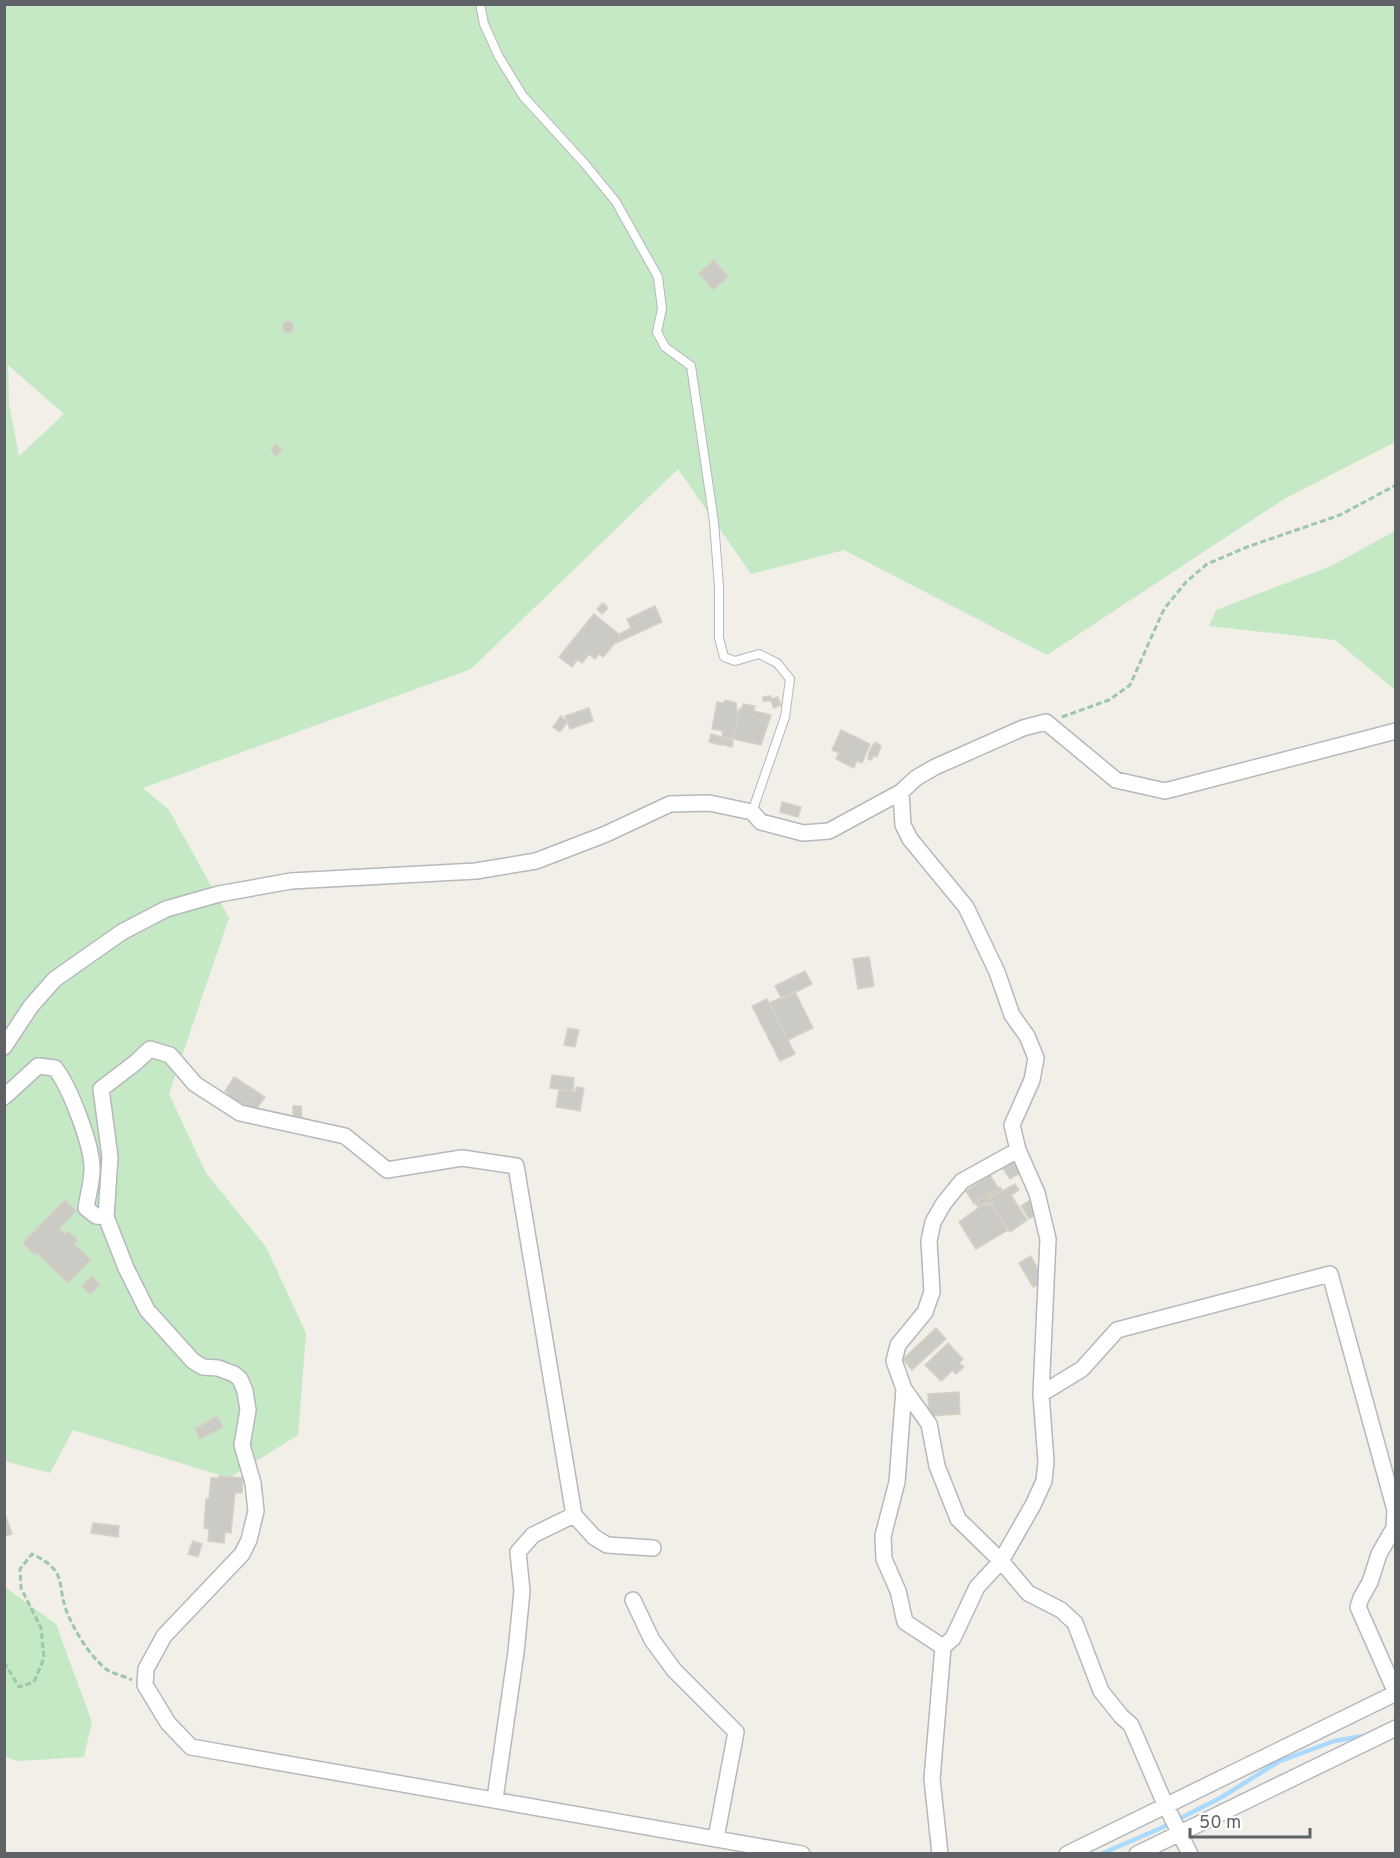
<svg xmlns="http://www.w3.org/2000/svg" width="1400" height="1858" font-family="Overpass,sans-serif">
<rect width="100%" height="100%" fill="#f1efe8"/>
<!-- green -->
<path fill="#c5e8c5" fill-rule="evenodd" d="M4,5H1395V442L1284,499L1047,655L844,550L751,574L678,469L471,669L143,788L169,810L229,918L169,1094L206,1173L266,1247L306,1333L298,1435L229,1478L73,1430L50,1473L5,1461ZM8,365L64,414L19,456L9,404Z
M1395,531V690L1335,640L1209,626L1216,610L1331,566Z
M5,1587L56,1624L92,1722L84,1757L18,1761L5,1757Z"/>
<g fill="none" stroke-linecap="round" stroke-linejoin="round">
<!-- stream -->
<path stroke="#aadaff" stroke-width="4.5" d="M1101,1854L1161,1828L1222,1797L1278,1762L1334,1741L1369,1735"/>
</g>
<!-- building -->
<path fill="#cccac5" stroke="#d6d1c6" stroke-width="1.5" d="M714,260L728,277L713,290L699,273Z
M282.5 327a5.5 5.5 0 1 1 11 0a5.5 5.5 0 1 1-11 0Z
M277,444L282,451L275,456L271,449Z
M603,603L608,608L602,614L597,609Z
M655,606L662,622L614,644L621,636L619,634L631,628L627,619Z
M594,614L621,636L603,657L599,654L595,659L589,654L582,663L578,659L572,667L559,657Z
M771,696V699L778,697L781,705L774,708L771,701H763V697Z
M725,700L736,703L737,711H739L733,739L722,737L723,731L712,729L717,702L724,703Z
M743,704L755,706L754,711L771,715L761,745L733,739L740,708L742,709Z
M589,708L593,721L570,729L565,716Z
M561,716L567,722L560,732L553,727Z
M841,730L870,744L862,763L857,760L854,768L836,759L839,753L832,750Z
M711,734L723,737L721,745L709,742Z
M723,738L733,741L732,747L721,744Z
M876,742L881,746L877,757L874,755L871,760L868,759L869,753L873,744L875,745Z
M782,802L801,807L798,817L780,812Z
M869,957L874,986L858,989L853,959Z
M805,971L812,984L782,999L775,986Z
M795,992L813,1028L788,1040L769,1003Z
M767,999L795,1054L780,1061L752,1006Z
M568,1028L579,1030L575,1047L564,1045Z
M552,1075L574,1078L573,1091L550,1088Z
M234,1077L265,1097L255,1111H252L227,1095L228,1093L225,1091Z
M576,1087L584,1088L580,1111L556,1107L559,1090L575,1092Z
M293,1106H301L302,1117L293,1118Z
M1013,1161L1020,1173L1010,1179L1002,1167Z
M990,1175L998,1188L974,1204L966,1191Z
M1015,1184L1019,1190L1011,1195L1027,1220L1010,1232L991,1203L993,1202L990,1198Z
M1000,1187L1002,1190L990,1197L992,1201L988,1204L986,1202L978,1207L975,1203Z
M1032,1199L1040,1212L1029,1219L1021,1206Z
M65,1200L76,1211L59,1229L65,1234L68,1231L78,1240L74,1244L91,1260L68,1283L37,1253L35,1255L23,1243Z
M985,1203L987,1206L991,1203L1008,1230L976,1249L959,1222Z
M1031,1256L1042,1276L1043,1282L1033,1287L1019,1263Z
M92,1276L100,1285L90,1294L82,1286Z
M936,1328L946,1339L912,1370L903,1359Z
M948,1343L963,1359L959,1363L964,1367L956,1374L953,1370L941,1381L925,1365Z
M959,1392L960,1414L929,1416L928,1394Z
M217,1416L223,1427L200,1439L195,1429Z
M219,1476L243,1478L242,1493H235L231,1533L225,1532L224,1543L208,1541L209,1529L204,1528L206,1499H209L211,1478H219Z
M4,1517H6L12,1534L4,1536Z
M93,1523L119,1526L118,1537L91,1533Z
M193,1541L202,1544L198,1557L188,1554Z"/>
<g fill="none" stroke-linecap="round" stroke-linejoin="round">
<defs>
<path id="service" d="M480,4L484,24L499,57L523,96L585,164L616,202L658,277L662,309L657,332L665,347L691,366L714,522L719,587V638L724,657L735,661L759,654L777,663L790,679L785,717L752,812"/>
<path id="minor" d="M901,792L903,825L910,839L966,907L997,972L1012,1015L1027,1036L1036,1058L1032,1080L1012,1125L1018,1150L1037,1193L1048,1239L1041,1394L1082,1369L1117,1330L1330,1274L1395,1510L1394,1528L1379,1554L1370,1582L1361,1598L1358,1607L1396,1693L1067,1854
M4,1047L31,1006L55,979L122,932L166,909L219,894L291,881L476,871L536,861L606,834L670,804L709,803L752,812L761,822L803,833L829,831L901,792L916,778L935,767L1023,728L1046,722L1116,780L1165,791L1396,731
M4,1097L38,1066L55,1068C70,1087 93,1147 92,1170C92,1182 88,1195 86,1208L96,1216L106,1217
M904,1389L929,1424L937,1466L958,1519L1001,1561L1028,1593L1061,1610L1075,1623L1101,1691L1121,1716L1131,1725L1165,1804L1190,1854
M653,1548L607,1545L594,1537L574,1515L516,1166L462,1158L387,1170L345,1136L240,1113L195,1084L170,1055L150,1049L135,1063L101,1089L110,1157L106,1217L126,1268L147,1310L193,1361L203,1367L218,1368L234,1374L240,1379L245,1391L248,1410L242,1445L253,1483L256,1511L249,1540L242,1554L164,1636L146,1669L145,1685L168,1723L191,1747L802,1854
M633,1600L652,1640L674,1670L736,1732L716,1838
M943,1647L953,1638L977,1587L1001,1561L1033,1505L1044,1481L1046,1462L1041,1394
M495,1799L516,1652L522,1591L518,1552L533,1535L574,1515
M940,1854L932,1779L943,1647L905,1622L898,1591L884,1559L883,1536L897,1482L904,1389L894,1361L898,1345L925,1312L932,1292L929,1241L933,1222L944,1203L962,1181L1018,1150
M1137,1854L1396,1728"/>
</defs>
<!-- service casing -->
<use href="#service" stroke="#b5b8bc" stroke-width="10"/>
<!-- minor casing -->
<use href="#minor" stroke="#b5b8bc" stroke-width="18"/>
<!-- path -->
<path stroke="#9cc7a9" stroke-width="3" stroke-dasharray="6 3" stroke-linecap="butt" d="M1062,717L1109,700L1130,685L1164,609L1186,582L1207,564L1247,547L1340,515L1396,485
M4,1662L19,1687L34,1682L44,1658L41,1628L21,1588L20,1569L32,1554C70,1572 55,1584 68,1615C76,1633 90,1656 106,1669C113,1674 124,1676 132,1680"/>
<!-- service -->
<use href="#service" stroke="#fff" stroke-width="8"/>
<!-- minor -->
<use href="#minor" stroke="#fff" stroke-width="15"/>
</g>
<!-- border -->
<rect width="1400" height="1858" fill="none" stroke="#5f6368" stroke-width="12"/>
<!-- scale -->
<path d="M1190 1828v9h120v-9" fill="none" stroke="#5f6368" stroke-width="3"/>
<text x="1199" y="1828" font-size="18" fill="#5f6368" stroke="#ffffff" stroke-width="4.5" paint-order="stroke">50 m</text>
</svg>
